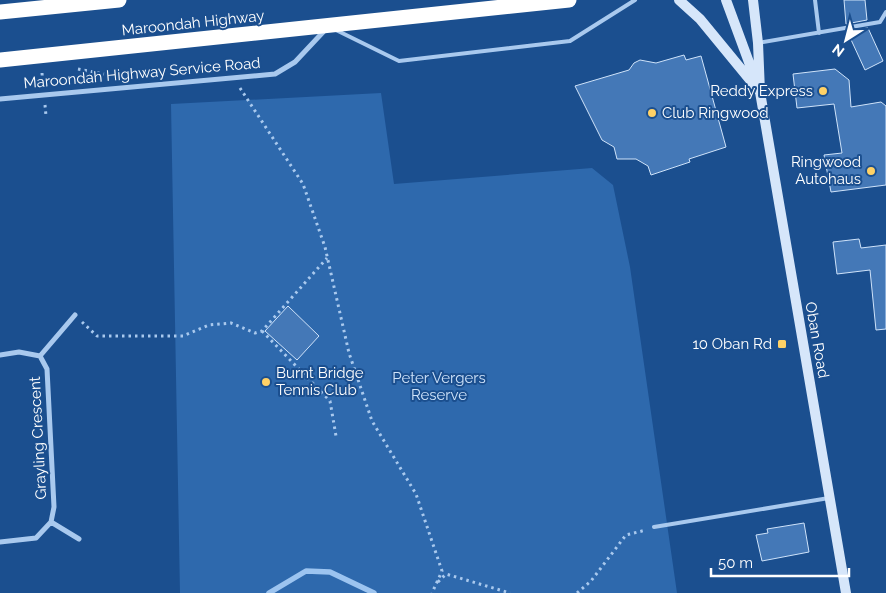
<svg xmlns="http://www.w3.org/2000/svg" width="886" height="593" font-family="Raleway,sans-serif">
<rect width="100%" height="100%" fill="#1b4f8f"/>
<!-- green -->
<path fill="#2e69ad" d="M381,93L394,184L592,168L613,185L630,267L677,593H180L171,104Z"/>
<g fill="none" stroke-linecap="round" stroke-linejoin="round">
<!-- stream -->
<path stroke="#9cc4f0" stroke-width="5.5" d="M269,593L306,571L330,572L374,593"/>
</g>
<!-- building -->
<path fill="#4478b7" stroke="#cfe3fa" d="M844,0H865L867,20L846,24Z
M868,28L883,61L865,70L847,31Z
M684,55L686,60L701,56L726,147L689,159L690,162L651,175L648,166L636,159H617L614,147L602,140L575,86L629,70L634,63L640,60L656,63Z
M835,69L849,80L851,107L881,102L886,106V185L831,192L824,155L842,153L834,104L797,108L793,74Z
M859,239L861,248L886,245V329L876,330L870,270L837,274L833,242Z
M288,306L319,336L297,360L265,331Z
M804,523L809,552L762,561L756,535L768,533L767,529Z"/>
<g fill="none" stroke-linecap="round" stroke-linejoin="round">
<!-- path -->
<path stroke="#a9c9ee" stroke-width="3" stroke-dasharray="2.5 4" stroke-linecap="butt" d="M78,69L104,74
M42,73L43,86
M240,88L303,184L325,247L349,353L372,421L416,494L442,571L432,593
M45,105L46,116
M82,322L97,336H183L209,325L231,323L255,333L262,331L327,258
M262,331L330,401L336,436
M438,582L446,574L510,593
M577,593L591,581L626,535L646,530"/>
<!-- lane -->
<path stroke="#a9c9ee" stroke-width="4" d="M815,0L819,33
M336,30L399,61L570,41L635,0
M758,43L880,22L886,12
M654,527L829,498"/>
<!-- street -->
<path stroke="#a9c9ee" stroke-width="5" d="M0,99L275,74L295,62L325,30
M0,355L19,352L40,356L47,369L54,507L51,522L36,538L0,542
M40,356L75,315
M51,522L79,539"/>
<!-- secondary -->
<path stroke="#d6e6fa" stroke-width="10" d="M679,0L700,19L760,92
M726,0L757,84
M753,0L758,43L760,92L846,593"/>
<!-- highway -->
<path stroke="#fff" stroke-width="15" d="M0,12L119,0
M0,60L569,0"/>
</g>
<!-- markers -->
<g fill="#ffd166" stroke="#1b4f8f" stroke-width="2">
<circle cx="823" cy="91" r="5"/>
<circle cx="652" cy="113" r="5"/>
<circle cx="871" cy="171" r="5"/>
<rect x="777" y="339" width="10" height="10" rx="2.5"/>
<circle cx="266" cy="382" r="5"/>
</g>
<g text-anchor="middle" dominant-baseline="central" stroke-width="4" stroke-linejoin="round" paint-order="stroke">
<!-- street labels -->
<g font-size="15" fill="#fff" stroke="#1b4f8f">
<text transform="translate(193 23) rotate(-6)">Maroondah Highway</text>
<text transform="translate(142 73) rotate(-5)">Maroondah Highway Service Road</text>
<text transform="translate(817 340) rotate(80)">Oban Road</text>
<text transform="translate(38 438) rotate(-93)">Grayling Crescent</text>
</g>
<!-- poi labels -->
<g font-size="15" fill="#fff" stroke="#1b4f8f" text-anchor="end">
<text x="813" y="91">Reddy Express</text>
<text x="662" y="113" text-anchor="start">Club Ringwood</text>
<text x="861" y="162">Ringwood<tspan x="861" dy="17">Autohaus</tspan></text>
<text x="772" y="344">10 Oban Rd</text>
<text x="276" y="373" text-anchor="start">Burnt Bridge<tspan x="276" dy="17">Tennis Club</tspan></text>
</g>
<!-- park labels -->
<g font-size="15" fill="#cfe3fa" stroke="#1b4f8f">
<text x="439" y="378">Peter Vergers<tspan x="439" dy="17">Reserve</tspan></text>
</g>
</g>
<!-- north arrow -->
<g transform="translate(846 40) rotate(216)" stroke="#1b4f8f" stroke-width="4" paint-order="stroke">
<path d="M0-4L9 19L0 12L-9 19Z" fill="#ffffff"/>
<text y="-8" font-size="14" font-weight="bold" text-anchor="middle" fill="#ffffff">N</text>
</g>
<!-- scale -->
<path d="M711 568v8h138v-8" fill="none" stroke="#ffffff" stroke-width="2.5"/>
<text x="718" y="568" font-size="15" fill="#ffffff" stroke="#1b4f8f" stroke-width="4" paint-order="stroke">50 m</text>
</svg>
